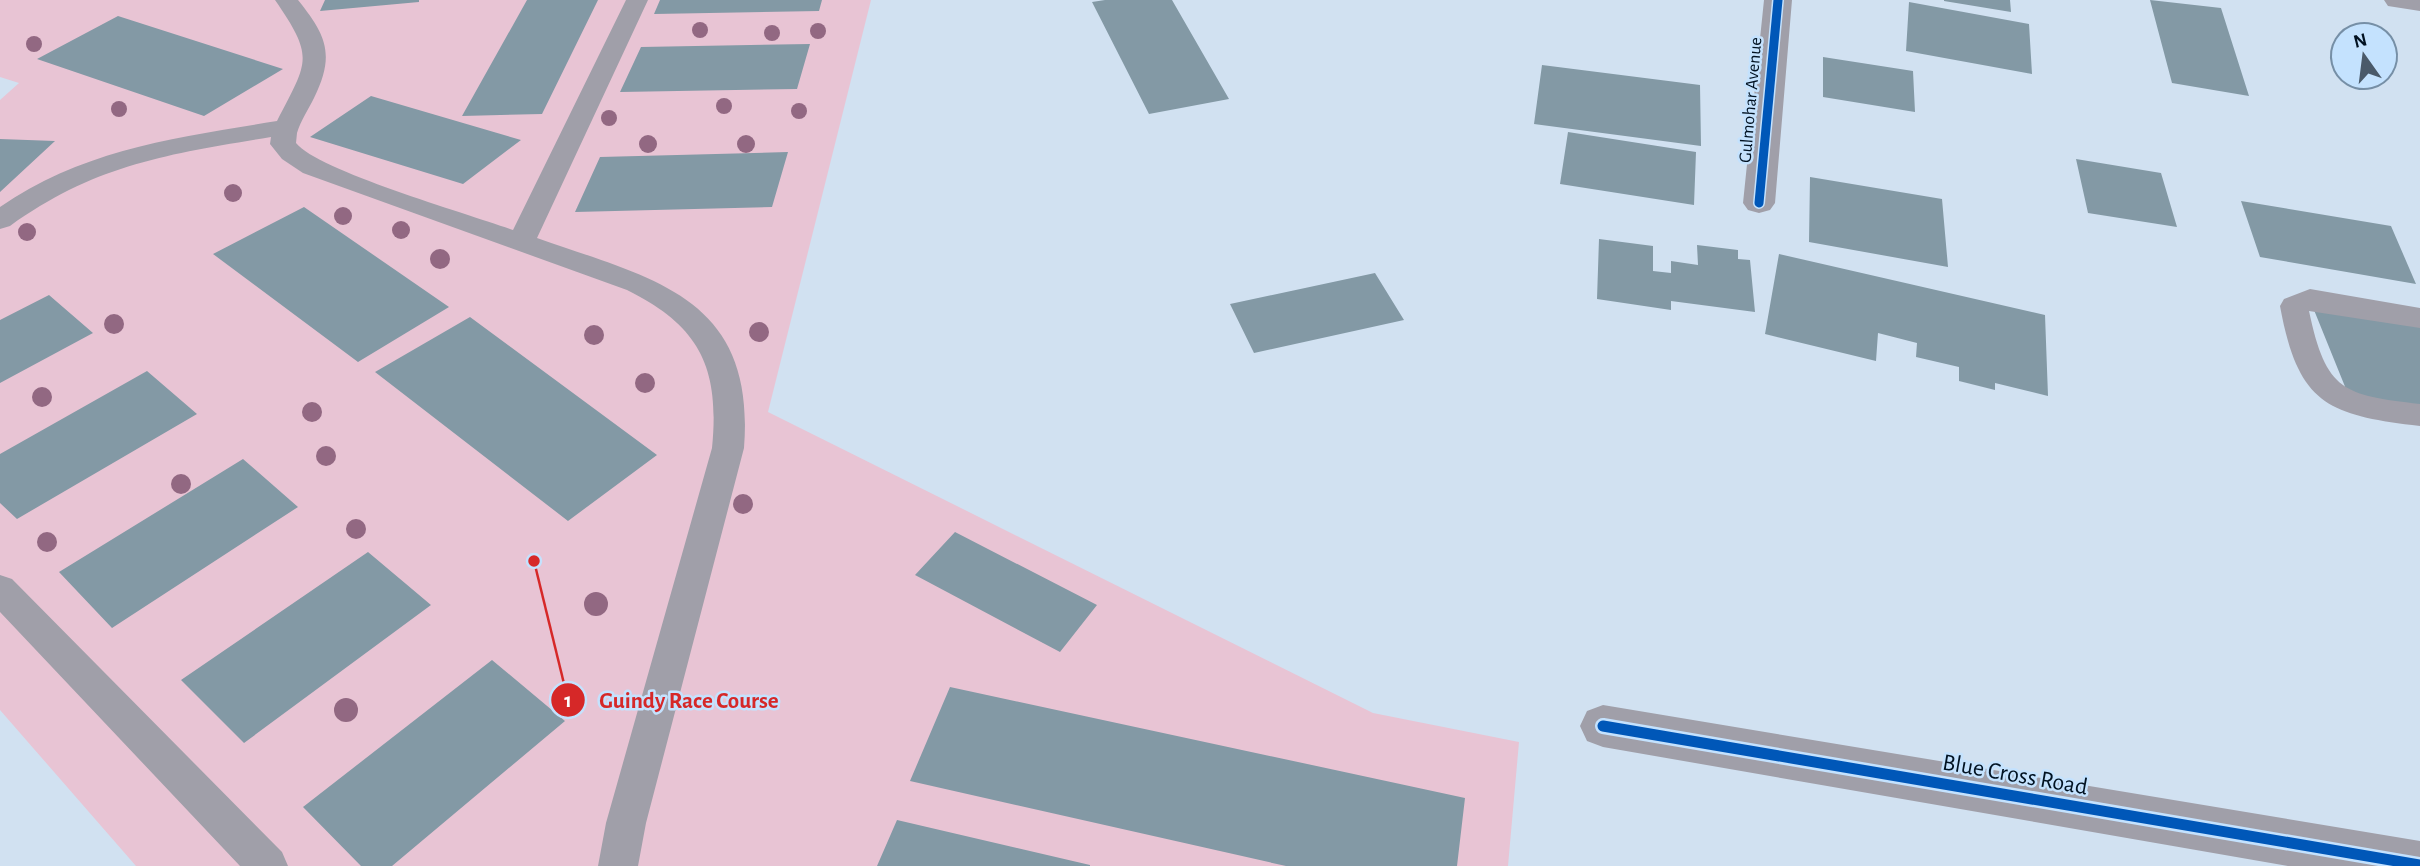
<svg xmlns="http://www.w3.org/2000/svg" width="2420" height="866" font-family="'Alegreya Sans',sans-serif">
<rect width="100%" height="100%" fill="#d1e1f1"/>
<!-- green -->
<path fill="#e8c4d4" d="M0,0H871L768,412L1373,713L1519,742L1508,866H136L0,710V100L19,83L0,77Z"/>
<!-- building -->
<path fill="#8399a5" d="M325,0H419V2L320,11Z
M527,0H598L542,114L462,116Z
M660,0H822L819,11L654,14Z
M1105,0H1172L1229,99L1149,114L1092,2Z
M1944,0H2010L2011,12L1944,1Z
M2150,0L2221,8L2249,96L2172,83Z
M1909,2L2029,24L2032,74L1906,51Z
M118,16L283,69L204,116L37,59Z
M810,44L797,89L620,92L641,47Z
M1823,57L1913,71L1915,112L1823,97Z
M1542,65L1700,85L1701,146L1534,124Z
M371,96L521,140L463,184L310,137Z
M1568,132L1696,152L1694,205L1560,184Z
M0,139L55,141L0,192Z
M788,152L772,207L575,212L600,157Z
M2076,159L2161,173L2177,227L2088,213Z
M1810,177L1942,199L1948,267L1809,242Z
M2241,201L2391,226L2416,284L2260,257Z
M304,207L449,307L358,362L213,254Z
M1599,239L1653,246V271L1671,273V261L1698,265L1697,245L1738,250V259L1750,260L1755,312L1671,301V310L1597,299Z
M1779,254L2045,315L2048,396L1995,383V390L1959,381V367L1916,357L1917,343L1878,333L1876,361L1765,334Z
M1375,273L1404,320L1254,353L1230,304Z
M49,295L93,333L0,383V320Z
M2314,310L2420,327V407L2348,394Z
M470,317L657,455L568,521L375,372Z
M147,371L197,414L17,519L0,503V454Z
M243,459L298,507L112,628L59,572Z
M955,532L1097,605L1060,652L915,575Z
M368,552L431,605L244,743L181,680Z
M492,660L565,721L392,866H361L303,807Z
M950,687L1465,798L1457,866H1286L910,781Z
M897,820L1090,865V866H877Z"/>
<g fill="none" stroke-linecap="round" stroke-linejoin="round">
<!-- lane -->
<path fill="#a09fa9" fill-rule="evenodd" d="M275,0H298C327,36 335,55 314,98C308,110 301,120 297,133L296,143C318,171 472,215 513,230L626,0H648L537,238C653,279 756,296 744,448L646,823L638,866H598L606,823L712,448C720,368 700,326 627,290L303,173L282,159L270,144L271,137C169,154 96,164 10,226L0,229V207C83,149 179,137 277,121C308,61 315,58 275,0Z
M2310,289L2420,308V328L2309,311C2326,392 2344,395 2420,404V426C2327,415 2298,404 2280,306L2284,299Z
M0,575L12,579L282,852L288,866H240L0,612Z"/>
<!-- street -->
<path fill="#a09fa9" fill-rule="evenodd" d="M1764,0H1792L1775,203L1770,210L1759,213L1748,210L1743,203Z
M2384,0H2420V11L2388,6Z
M1603,705L2420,841V866H2288L1603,747L1587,741L1580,726L1587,711Z"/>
<defs>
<path id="cycleway-far1" d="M1759,203L1778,0"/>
<path id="cycleway" d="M1603,726L2420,865"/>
</defs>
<!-- cycleway-far1 casing -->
<use href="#cycleway-far1" stroke="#c4e2fe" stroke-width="12"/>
<!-- cycleway casing -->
<use href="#cycleway" stroke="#c4e2fe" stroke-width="16"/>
<!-- cycleway-far1 -->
<use href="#cycleway-far1" stroke="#0057b8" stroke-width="9"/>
<!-- cycleway -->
<use href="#cycleway" stroke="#0057b8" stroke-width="11"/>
</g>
<!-- trees -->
<g fill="#926882">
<circle cx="700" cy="30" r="8"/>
<circle cx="818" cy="31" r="8"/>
<circle cx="772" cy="33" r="8"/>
<circle cx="34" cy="44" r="8"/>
<circle cx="724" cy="106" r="8"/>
<circle cx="119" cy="109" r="8"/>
<circle cx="799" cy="111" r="8"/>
<circle cx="609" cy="118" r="8"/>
<circle cx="648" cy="144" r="9"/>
<circle cx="746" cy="144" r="9"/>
<circle cx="233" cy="193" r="9"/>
<circle cx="343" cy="216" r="9"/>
<circle cx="401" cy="230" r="9"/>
<circle cx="27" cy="232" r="9"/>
<circle cx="440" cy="259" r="10"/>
<circle cx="114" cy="324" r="10"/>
<circle cx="759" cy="332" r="10"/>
<circle cx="594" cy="335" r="10"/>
<circle cx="645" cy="383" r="10"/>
<circle cx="42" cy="397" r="10"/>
<circle cx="312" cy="412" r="10"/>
<circle cx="326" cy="456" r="10"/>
<circle cx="181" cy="484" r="10"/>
<circle cx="743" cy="504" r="10"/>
<circle cx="356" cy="529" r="10"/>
<circle cx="47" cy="542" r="10"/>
<circle cx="596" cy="604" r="12"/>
<circle cx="346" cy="710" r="12"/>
</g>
<g text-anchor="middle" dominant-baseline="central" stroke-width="5" stroke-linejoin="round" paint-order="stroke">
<!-- far-street labels -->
<g font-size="18" fill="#011222" stroke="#c4e2fe">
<text transform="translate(1751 100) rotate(-85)">Gulmohar Avenue</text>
</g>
<!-- near-street labels -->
<g font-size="24" fill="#011222" stroke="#c4e2fe">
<text transform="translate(2015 775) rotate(10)">Blue Cross Road</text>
</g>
</g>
<!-- callouts -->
<path fill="none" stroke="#d62828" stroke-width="2.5" d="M534 561L568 700"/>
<g fill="#d62828" stroke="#c4e2fe" stroke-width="2.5">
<circle cx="534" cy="561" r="7"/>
<circle cx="568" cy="700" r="18"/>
</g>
<g font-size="21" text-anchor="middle" font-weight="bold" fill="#fff">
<text x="568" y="707">1</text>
</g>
<g font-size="23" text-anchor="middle" font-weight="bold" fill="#d62828" stroke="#c4e2fe" stroke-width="5" stroke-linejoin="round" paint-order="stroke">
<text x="689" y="708">Guindy Race Course</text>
</g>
<!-- north arrow -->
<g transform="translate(2364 56) rotate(346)"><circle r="33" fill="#c4e2fe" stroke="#768fa6" stroke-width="2"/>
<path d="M0-5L12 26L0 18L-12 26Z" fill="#4a5a6a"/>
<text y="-10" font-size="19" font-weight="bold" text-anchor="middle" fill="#011222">N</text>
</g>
</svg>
